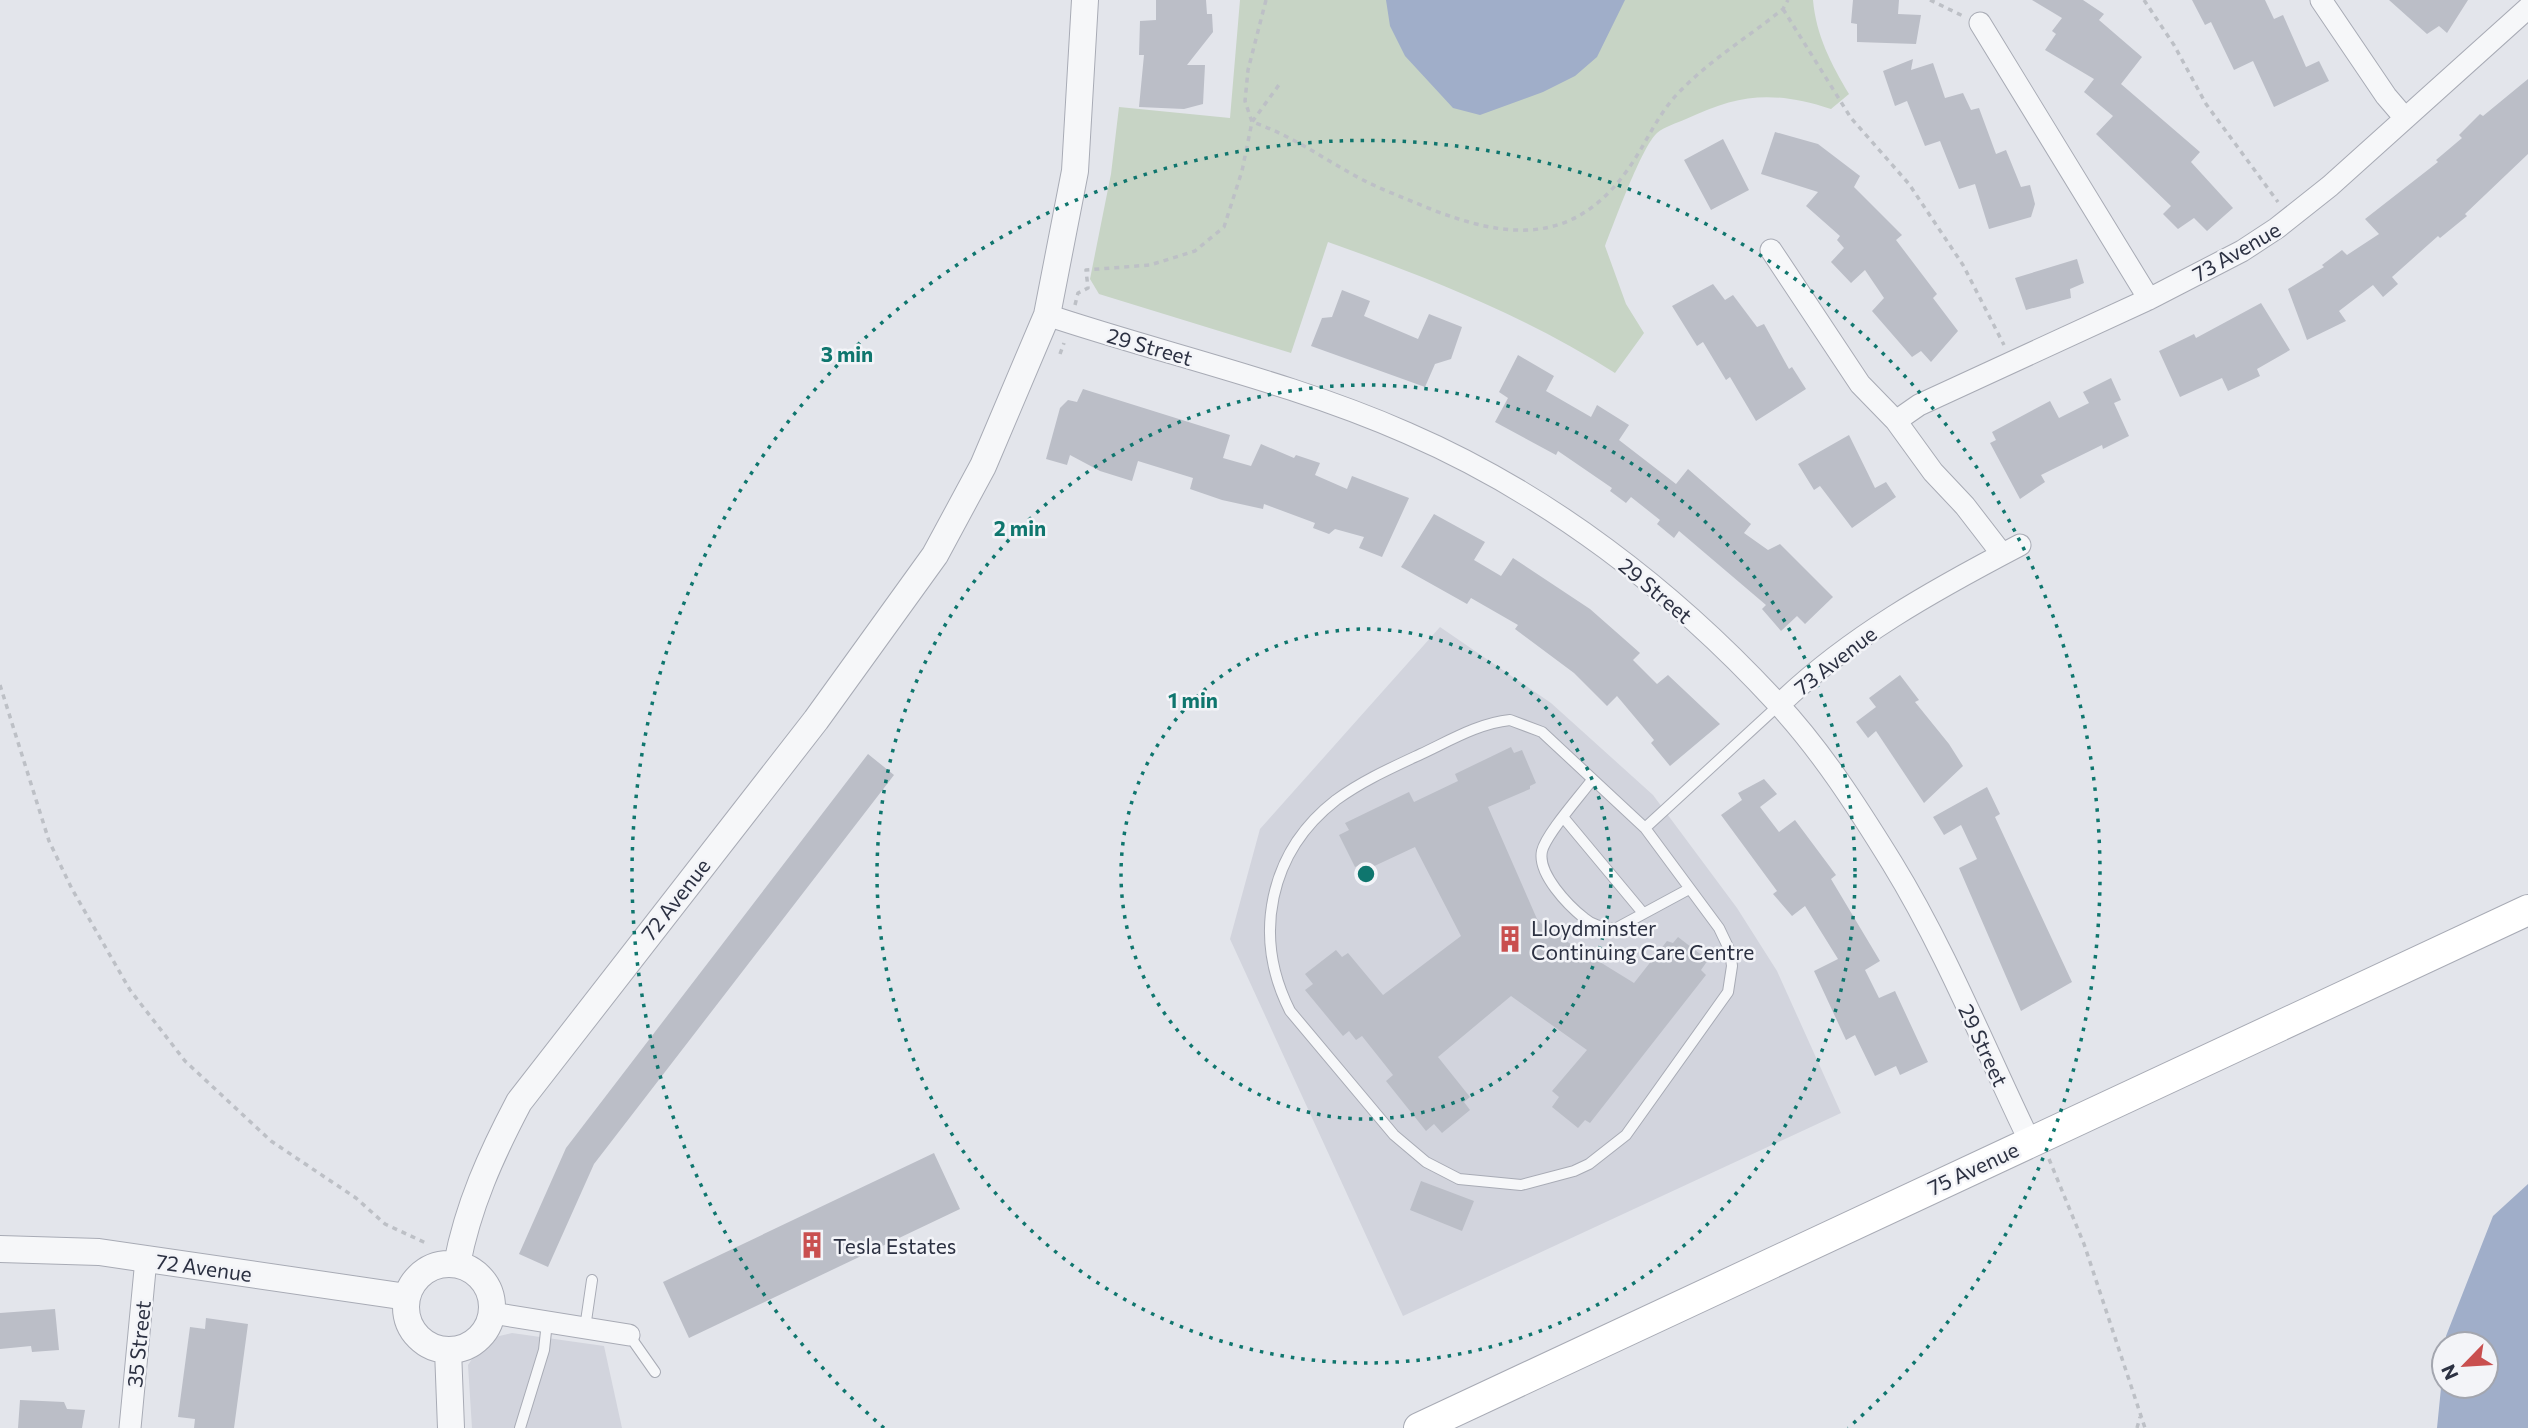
<svg xmlns="http://www.w3.org/2000/svg" width="2528" height="1428" font-family="Commissioner,sans-serif">
<rect width="100%" height="100%" fill="#e3e5eb"/>
<!-- built -->
<path fill="#d2d4dd" d="M1440,627L1551,703L1653,795L1737,908L1777,971L1841,1113L1403,1316L1230,939L1260,829Z
M512,1333L604,1346L622,1428H472L468,1365L480,1347L495,1337Z"/>
<!-- green -->
<path fill="#c7d4c5" d="M1240,0H1813C1816,35 1831,64 1849,94L1831,109C1774,91 1741,93 1686,119C1677,123 1664,127 1657,133C1642,146 1614,223 1605,246L1626,304L1644,333L1615,373C1526,316 1427,277 1328,242L1291,353L1099,294L1090,279L1111,174L1119,107L1230,118Z"/>
<!-- water -->
<path fill="#a0aec9" d="M1386,0H1625L1597,57L1575,76L1543,92L1480,115L1453,108L1405,56L1390,26Z
M2528,1184V1428H2437L2444,1358V1386H2486V1344H2445L2446,1336L2493,1216Z"/>
<!-- building -->
<path fill="#bbbec7" d="M1156,0H1206L1207,14H1212L1213,32L1187,65H1205L1203,104L1184,109L1139,107L1144,55H1139L1140,21L1156,20Z
M1853,0H1899L1898,14L1921,15L1916,44L1857,42V24L1851,23Z
M2032,0H2083L2104,14L2099,20L2142,57L2121,84L2200,152L2191,162L2233,208L2207,231L2194,218L2178,229L2163,214L2171,206L2096,134L2113,116L2084,92L2094,79L2045,50L2056,34L2052,31L2062,18Z
M2192,0H2265L2274,19L2283,15L2306,67L2319,61L2329,81L2274,107L2253,61L2234,70L2211,22L2205,25Z
M2389,0H2468L2447,33L2439,26L2427,34Z
M1913,59L1911,70L1933,63L1945,98L1963,93L1971,110L1979,108L1996,154L2006,150L2021,187L2030,185L2035,204L2031,217L1989,229L1975,184L1959,189L1940,141L1925,146L1907,101L1895,106L1883,71Z
M2528,79V154L2465,214L2467,216L2440,238L2438,236L2392,277L2398,284L2383,297L2373,285L2339,311L2346,321L2307,340L2288,289L2324,267L2322,265L2342,250L2347,255L2379,234L2365,219L2438,162L2436,160L2462,138L2459,135L2480,114L2483,116Z
M1775,132L1818,144L1860,176L1854,187L1902,235L1896,240L1937,294L1933,298L1958,331L1931,362L1921,351L1912,357L1872,311L1884,298L1865,270L1851,283L1831,262L1844,248L1837,240L1840,236L1806,206L1818,192L1761,174Z
M1723,139L1749,190L1711,210L1684,160Z
M2077,259L2084,283L2070,289L2071,298L2026,310L2015,278Z
M1713,284L1725,300L1733,295L1757,327L1764,324L1789,369L1792,367L1806,389L1756,421L1730,377L1726,380L1703,342L1697,346L1672,306Z
M1342,290L1370,301L1364,316L1418,339L1429,314L1462,327L1451,359L1435,364L1425,387L1311,346L1322,318L1332,317Z
M2261,303L2290,350L2257,369L2260,376L2228,391L2222,378L2180,397L2159,351L2194,334L2196,338Z
M1518,355L1554,376L1546,391L1591,417L1597,405L1629,425L1619,440L1676,484L1688,469L1751,524L1744,533L1768,550L1780,544L1833,597L1805,624L1797,616L1781,631L1762,609L1766,605L1679,531L1674,538L1657,524L1660,520L1631,497L1626,503L1610,491L1612,488L1558,451L1556,455L1495,422L1508,398L1499,392Z
M2111,378L2121,400L2114,403L2129,436L2103,449L2102,445L2041,475L2045,482L2020,499L1990,443L1996,440L1992,432L2050,401L2059,418L2089,403L2083,392Z
M1083,389L1230,435L1223,458L1251,466L1261,444L1294,458L1296,455L1320,463L1315,475L1347,489L1352,476L1409,498L1382,557L1359,548L1364,537L1335,529L1329,534L1313,528L1315,523L1264,504L1263,509L1222,500L1190,489L1193,478L1138,461L1132,481L1100,471L1070,455L1067,465L1046,459L1060,408L1068,400L1077,402Z
M1849,435L1875,488L1886,482L1896,497L1852,528L1820,486L1814,490L1798,464Z
M1434,514L1485,542L1474,560L1501,576L1513,558L1590,609L1640,653L1633,660L1657,684L1668,675L1720,724L1670,766L1651,743L1654,740L1617,696L1607,706L1574,673L1515,629L1518,625L1471,598L1467,604L1401,567Z
M1900,675L1919,700L1915,702L1949,744L1963,766L1924,803L1876,731L1868,738L1856,722L1876,707L1869,698Z
M1511,747L1514,753L1522,750L1536,783L1530,786V789L1488,807L1537,919L1548,930L1634,983L1667,941L1673,943L1678,937L1708,960L1701,970L1706,975L1590,1123L1585,1120L1578,1128L1552,1107L1559,1097L1552,1091L1587,1050L1511,996L1438,1057L1470,1097L1464,1102L1470,1110L1442,1133L1434,1124L1426,1131L1386,1081L1393,1075L1362,1036L1356,1040L1349,1031L1343,1036L1305,990L1313,984L1305,974L1336,950L1342,957L1348,953L1383,995L1461,936L1415,847L1368,869L1365,863L1355,867L1339,835L1349,830L1345,823L1409,792L1414,802L1458,781L1455,774Z
M868,754L894,775L594,1164L548,1267L519,1254L566,1148Z
M1764,779L1777,794L1760,807L1779,832L1795,820L1836,875L1831,879L1880,961L1865,970L1879,998L1895,991L1928,1062L1900,1075L1896,1066L1875,1076L1855,1035L1846,1040L1814,971L1838,959L1805,906L1792,916L1773,894L1777,891L1721,815L1742,800L1738,793Z
M1987,787L2000,814L1995,817L2072,982L2021,1011L1959,868L1977,859L1961,825L1944,835L1933,817Z
M934,1153L960,1209L689,1338L663,1282Z
M1421,1181L1474,1201L1462,1231L1410,1210Z
M55,1309L59,1350L32,1352L31,1346L0,1349V1313Z
M206,1318L248,1324L234,1428H194L195,1419L178,1417L190,1327L205,1329Z
M20,1400L64,1402L67,1409L85,1410L82,1428H18Z"/>
<g fill="none" stroke-linecap="round" stroke-linejoin="round">
<defs>
<path id="service" d="M1510,720L1542,732L1645,828L1719,928L1730,951L1732,966L1728,992L1626,1135L1589,1164L1574,1171L1521,1185L1459,1179L1426,1162L1394,1135L1290,1011C1252,936 1269,852 1336,800C1362,781 1391,768 1421,754C1449,741 1479,723 1510,720Z
M1592,780C1580,796 1546,834 1542,851C1537,874 1569,906 1584,918C1593,926 1604,927 1615,929L1689,889
M1563,817L1643,913
M1645,828L1779,705
M585,1328L592,1280
M629,1335L655,1372
M520,1428L544,1350L547,1322"/>
<path id="minor" d="M2321,0L2386,96L2404,117
M1980,23L2149,299
M1771,250L1860,384L1896,421L1933,472L1965,506L2002,554
M1047,315C1167,355 1291,382 1407,433C1548,494 1674,591 1777,703C1821,750 1858,808 1892,863C1946,951 1985,1049 2030,1142
M1896,421L1919,405L2149,299L2242,251L2277,228L2330,186L2528,8
M1779,705C1849,637 1934,590 2020,545
M492,1313L629,1335
M130,1428L146,1259"/>
<path id="tertiary" d="M0,1249L99,1252L407,1297
M406 1307a43 43 0 1 1 86 0a43 43 0 1 1-86 0Z
M457,1264C468,1206 491,1155 519,1102L816,720L873,641L935,555L983,466L1047,315L1075,171L1085,0
M448,1350L451,1428"/>
<path id="secondary" d="M1419,1428L2528,910"/>
</defs>
<!-- service casing -->
<use href="#service" stroke="#a8abb5" stroke-width="12"/>
<!-- minor casing -->
<use href="#minor" stroke="#a8abb5" stroke-width="23"/>
<!-- tertiary casing -->
<use href="#tertiary" stroke="#a8abb5" stroke-width="28"/>
<!-- secondary casing -->
<use href="#secondary" stroke="#a8abb5" stroke-width="32"/>
<!-- path -->
<path stroke="#bdc0c6" stroke-width="3.5" stroke-dasharray="5 5" stroke-linecap="butt" d="M1266,0L1248,70L1245,101L1252,122C1294,136 1326,161 1365,181C1385,191 1407,199 1428,208C1506,239 1572,246 1626,172C1643,149 1654,122 1672,100C1702,65 1747,38 1783,9L1788,0
M1930,0L1963,16
M2144,0L2174,45L2206,104L2278,202
M1783,9L1851,118L1909,184L1963,265L2004,345
M1075,305L1078,293L1088,288L1086,270L1150,265L1195,251L1224,227L1242,171L1252,122L1281,82
M1060,354L1064,343
M0,685L49,841L72,889L130,990L185,1061L271,1141L356,1198L385,1224L428,1244
M2049,1159L2084,1244L2145,1428
M2137,1428L2140,1417"/>
<!-- service -->
<use href="#service" stroke="#f6f7f9" stroke-width="10"/>
<!-- minor -->
<use href="#minor" stroke="#f6f7f9" stroke-width="21"/>
<!-- tertiary -->
<use href="#tertiary" stroke="#f6f7f9" stroke-width="26"/>
<!-- secondary -->
<use href="#secondary" stroke="#fff" stroke-width="30"/>
</g>
<!-- distance rings -->
<g fill="none" stroke="#0f766e" stroke-width="3.5" stroke-dasharray="3.5 7">
<circle cx="1366" cy="874" r="245"/>
<circle cx="1366" cy="874" r="489"/>
<path d="M884 1428A734 734 0 1 1 1848 1428"/>
</g>
<!-- icons -->
<defs>
<symbol id="building-bare" viewBox="-9 -9 18 18"><path d="M-4-6H4V6H1V3H-1V6H-4ZM-2.5-4.3h1.7v1.8h-1.7ZM.8-4.3h1.7v1.8H.8ZM-2.5-1h1.7V.8h-1.7ZM.8-1h1.7V.8H.8Z" fill="#c94f4f" stroke="#f3f4f8" stroke-width="2.5" paint-order="stroke"/></symbol>
</defs>
<g fill-rule="evenodd">
<use href="#building-bare" x="1491" y="920" width="38" height="38"/>
<use href="#building-bare" x="793" y="1226" width="38" height="38"/>
</g>
<g text-anchor="middle" dominant-baseline="central" stroke-width="5" stroke-linejoin="round" paint-order="stroke">
<!-- street labels -->
<g font-size="21" fill="#2c3142" stroke="#f3f4f8">
<text transform="translate(2236 251) rotate(-30)">73 Avenue</text>
<text transform="translate(1150 346) rotate(16)">29 Street</text>
<text transform="translate(1656 590) rotate(40)">29 Street</text>
<text transform="translate(1835 660) rotate(-38)">73 Avenue</text>
<text transform="translate(675 899) rotate(-52)">72 Avenue</text>
<text transform="translate(1984 1045) rotate(65)">29 Street</text>
<text transform="translate(1973 1168) rotate(-25)">75 Avenue</text>
<text transform="translate(204 1267) rotate(8)">72 Avenue</text>
<text transform="translate(138 1344) rotate(-84)">35 Street</text>
</g>
<!-- poi labels -->
<g font-size="21" fill="#2c3142" stroke="#f3f4f8" text-anchor="start">
<text x="1531" y="927">Lloydminster<tspan x="1531" dy="24">Continuing Care Centre</tspan></text>
<text x="833" y="1245">Tesla Estates</text>
</g>
</g>
<circle cx="1366" cy="874" r="10" fill="#0f766e" stroke="#f3f4f8" stroke-width="3.5"/>
<g font-size="21" text-anchor="middle" font-weight="bold" fill="#0f766e" stroke="#f3f4f8" stroke-width="5" stroke-linejoin="round" paint-order="stroke">
<text x="847" y="362">3 min</text>
<text x="1020" y="536">2 min</text>
<text x="1193" y="708">1 min</text>
</g>
<!-- north arrow -->
<g transform="translate(2465 1365) rotate(245)"><circle r="33" fill="#f3f4f8" stroke="#a3a6af" stroke-width="2"/>
<path d="M0-5L12 26L0 18L-12 26Z" fill="#c94f4f"/>
<text y="-10" font-size="19" font-weight="bold" text-anchor="middle" fill="#2c3142">N</text>
</g>
</svg>
